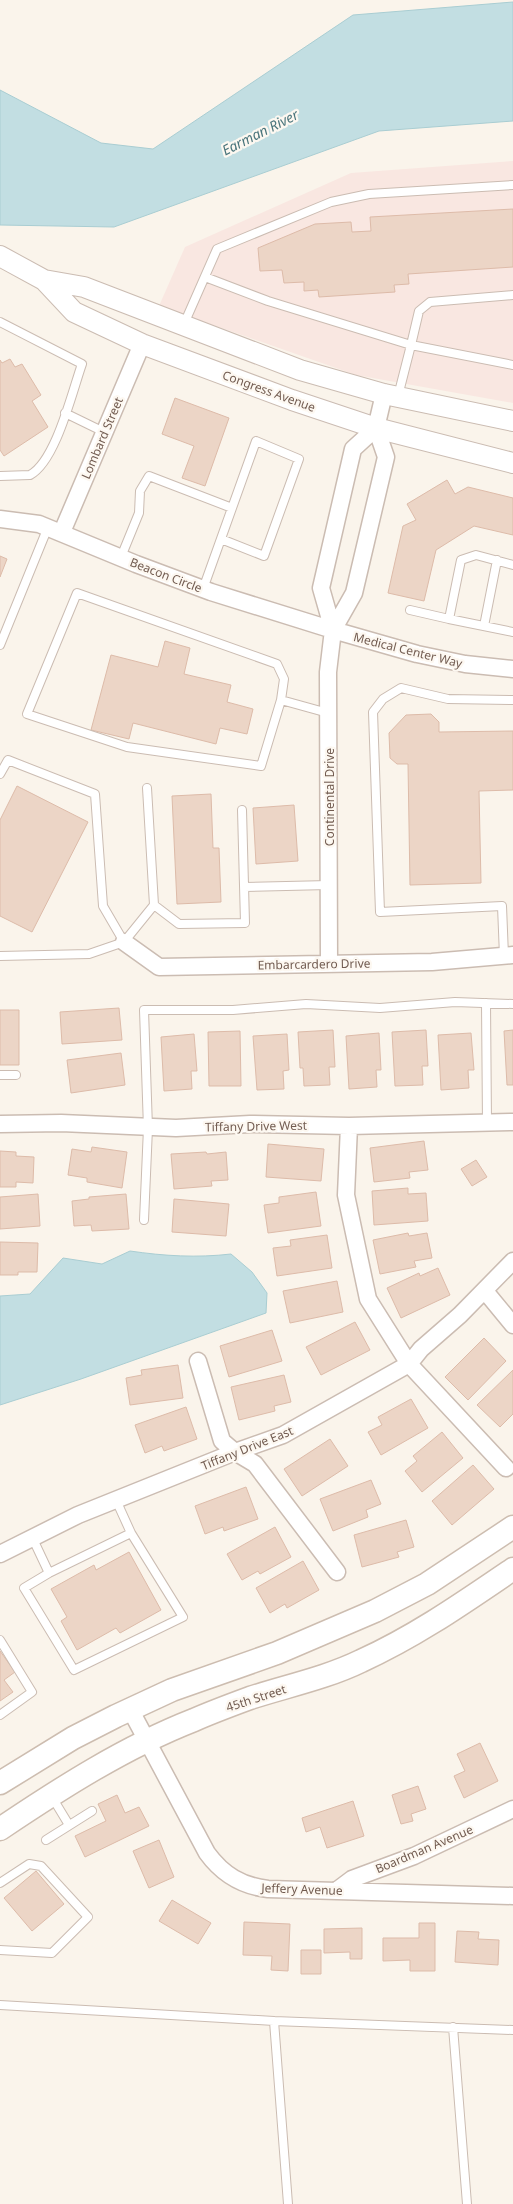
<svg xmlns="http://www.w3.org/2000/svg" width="513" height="2204" font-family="'Noto Sans',sans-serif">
<rect width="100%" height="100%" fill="#faf4eb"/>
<!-- commercial -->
<path fill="#f9e7e1" d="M513,161V403L356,375L159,306L185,247L351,173Z"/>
<!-- water -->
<path fill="#c2dee2" stroke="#a9cdd2" d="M513,2V121L379,131L114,227L0,225V90L101,143L153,149L353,15Z
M130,1251C164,1256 197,1258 231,1254L252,1272L267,1293L266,1313L81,1379L0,1405V1296L30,1294L63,1258L102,1264Z"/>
<!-- building -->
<path fill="#ecd5c6" stroke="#ddbba9" d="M513,209V267L408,274L409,284L394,285L395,292L319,297L318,290L304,291V282L284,283L282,270L260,271L258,248L315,224L351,222L352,232L371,231L370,217Z
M10,359L15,367L22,364L41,395L32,401L48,427L4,456L0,450V360L2,363Z
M175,398L229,418L205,486L182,478L194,446L162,434Z
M447,480L455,494L468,487L513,498V535L474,526L436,550L424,601L388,593L403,526L416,520L407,504Z
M0,556L7,559L0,577Z
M165,641L190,648L184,674L231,685L227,702L253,709L247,734L220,728L216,744L133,723L129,739L91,730L111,655L158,667Z
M431,714L439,722V732L513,731V790L479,791L481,883L410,885L408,764H397L390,758L389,733L406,715Z
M17,786L88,822L32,932L0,916V820Z
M211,794L213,848H219L221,902L177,904L172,796Z
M294,805L298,861L256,864L253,808Z
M119,1008L122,1040L62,1044L60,1012Z
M0,1010H19V1065H0Z
M333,1030L335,1067H329L330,1085L304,1086L303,1068H300L298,1032Z
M426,1030L428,1066H422L423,1085L395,1086L392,1032Z
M513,1030V1085H507L504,1031Z
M240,1031L241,1086H209L208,1032Z
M379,1033L381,1070H376L377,1087L349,1089L346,1036Z
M471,1033L474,1070H468L469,1088L441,1090L438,1035Z
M194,1034L197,1071H191L192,1089L164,1091L161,1037Z
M287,1034L289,1070L283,1071L284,1089L257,1090L253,1036Z
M121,1053L125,1085L71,1093L67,1060Z
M424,1141L428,1170L409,1172L410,1178L374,1182L370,1148Z
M268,1144L324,1149L321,1181L266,1177Z
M92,1147L127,1152L122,1188L87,1182V1178L68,1175L72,1149L91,1152Z
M0,1151L16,1152V1156L34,1157L33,1183L16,1182V1187H0Z
M206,1152L207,1154L226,1152L228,1180L211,1181L212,1186L174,1189L171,1154Z
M476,1160L487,1177L472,1186L461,1169Z
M408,1188V1194L426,1193L428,1221L374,1225L372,1191Z
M316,1192L321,1226L268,1233L264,1205L279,1203V1197Z
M38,1194L40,1226L0,1229V1197Z
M126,1194L129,1229L92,1231L91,1225L74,1226L72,1201L89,1199V1197Z
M174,1199L229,1204L226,1236L172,1232Z
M408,1233L409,1236L427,1233L432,1258L414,1261L416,1267L380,1274L373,1240Z
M327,1235L332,1268L277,1276L273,1248L291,1246L290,1240Z
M0,1242L38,1243L37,1272H18V1275H0Z
M438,1268L450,1295L401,1318L387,1288L419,1273L420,1276Z
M337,1281L343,1312L290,1323L283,1291Z
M355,1322L370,1350L321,1375L306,1347Z
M272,1330L282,1361L229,1377L220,1346Z
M484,1338L506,1361L468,1400L445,1377Z
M178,1365L183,1398L130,1405L126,1378L142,1375L141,1370Z
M513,1370V1414L500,1427L477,1405Z
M284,1375L291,1402L274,1406L275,1411L239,1420L231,1387Z
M411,1399L428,1428L381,1455L368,1432L382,1425L378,1417Z
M186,1407L197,1439L164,1451L162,1446L145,1453L135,1425Z
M442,1432L463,1458L422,1492L405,1471L417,1461L413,1456Z
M330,1439L348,1466L302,1496L284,1469Z
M473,1465L494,1489L452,1525L432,1501Z
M371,1480L381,1504L366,1510L368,1517L333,1531L320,1499Z
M246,1487L258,1519L224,1531L223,1527L205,1534L195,1506Z
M406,1520L414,1547L397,1552L399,1557L362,1567L354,1535Z
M275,1527L291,1557L260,1574L258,1571L242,1580L227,1554Z
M129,1552L161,1610L120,1633L116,1628L77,1650L61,1621L67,1617L51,1589L94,1565L96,1570Z
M303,1561L319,1590L287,1608L285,1604L270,1613L256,1588Z
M0,1651L15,1672L4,1680L13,1692L0,1701Z
M480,1743L498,1781L464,1798L454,1776L465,1771L457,1754Z
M418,1786L426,1809L411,1814L413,1821L401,1824L392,1795Z
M117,1795L125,1813L139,1807L149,1826L85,1857L75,1836L106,1821L98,1804Z
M353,1801L364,1836L327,1848L320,1827L306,1832L302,1818Z
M159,1840L174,1877L149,1888L133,1851Z
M36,1871L64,1904L32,1931L4,1898Z
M172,1900L211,1923L198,1944L159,1921Z
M244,1922L290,1924L288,1971L271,1970L272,1956L243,1955Z
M419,1923H435V1971H410V1960L383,1961V1938H419Z
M362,1928V1959H350V1952L324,1953V1929Z
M457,1931L479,1932L478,1939L499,1940L498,1965L455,1962Z
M301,1950H321V1974H301Z"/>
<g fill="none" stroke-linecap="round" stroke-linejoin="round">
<defs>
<path id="service" d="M205,277L268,301L411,345L398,396
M513,295L430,302L419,311L411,345L513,365
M0,322L82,364C72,392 56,461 30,475L0,476
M184,324L217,249L331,202L369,194L513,185
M65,413L104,432
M121,557L139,513L140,491L149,476L232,508
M513,565L476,555L461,560L449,619L513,632
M203,589L256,441L299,459L264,556L221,539
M410,610L449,619
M484,626L497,560
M0,645L48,527
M281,700L261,766L127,747L27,714L77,593L277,664L284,679L281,700L328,713
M0,774L8,760L95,794L103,906L124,942L89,954L0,956
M244,887L329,885
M154,905L179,924L245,923L242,810
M124,942L154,905L147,788
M504,956L502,906L380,912L373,712L383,699L401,688L448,699L513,700
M486,1003L487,1123
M0,1075H16
M144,1220L148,1128L144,1010H233L306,1004L380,1008L455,1002L513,1004
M116,1500L131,1533
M32,1537L49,1573L24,1588L74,1670L183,1617L131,1533L49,1573
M0,1640L32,1692L0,1715
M52,1797L69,1825
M46,1840L92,1811
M0,1883L29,1864L41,1866L88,1917L52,1953L0,1950
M0,2005L274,2021L288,2204
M274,2021L513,2030
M453,2027L467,2204"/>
<path id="minor" d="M0,519L39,524L136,564L211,592L333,630L417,654L465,664L513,669
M62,532L142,344
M333,630L354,593L386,457L376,428L384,394
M124,942L159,967L432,962L513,955
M329,964L328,672L333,630L321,588L353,449L376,428
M0,1124L61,1123L176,1128L250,1124L349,1126L513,1122
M349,1126L346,1195L368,1299L409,1364L506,1468
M485,1291L513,1325
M198,1361L222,1441L235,1452L255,1464L337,1572
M0,1554L78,1515L235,1452L283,1435L409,1364L421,1349L460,1315L513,1261
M130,1709L207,1853C223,1875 242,1886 268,1889L513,1896
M336,1891L352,1879L414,1856L513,1809"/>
<path id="tertiary" d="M0,256L44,280L74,312L142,344L292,400L376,428L513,463
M44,280L84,287L300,370L384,394L513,421"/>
<path id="secondary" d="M0,1783L73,1738L116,1716L172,1690L277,1653L375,1611L427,1584L513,1527
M0,1829C61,1788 125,1747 194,1720C212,1712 231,1705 250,1698C287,1686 326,1678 361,1661C416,1636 463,1603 513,1569"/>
</defs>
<!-- service casing -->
<use href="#service" stroke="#cbbcb2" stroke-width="10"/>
<!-- minor casing -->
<use href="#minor" stroke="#cbbcb2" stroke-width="19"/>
<!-- tertiary casing -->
<use href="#tertiary" stroke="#cbbcb2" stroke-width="22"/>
<!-- secondary casing -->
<use href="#secondary" stroke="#cdbdb0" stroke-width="25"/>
<!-- service -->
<use href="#service" stroke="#fff" stroke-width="8"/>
<!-- minor -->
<use href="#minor" stroke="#fff" stroke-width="16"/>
<!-- tertiary -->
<use href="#tertiary" stroke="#fff" stroke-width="20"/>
<!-- secondary -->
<use href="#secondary" stroke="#fff" stroke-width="22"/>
</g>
<g text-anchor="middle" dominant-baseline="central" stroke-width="4.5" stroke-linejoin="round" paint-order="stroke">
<!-- street labels -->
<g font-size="12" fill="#725c51" stroke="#fdf8f1">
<text transform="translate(269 391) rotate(20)">Congress Avenue</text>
<text transform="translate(102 438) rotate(-67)">Lombard Street</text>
<text transform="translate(166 575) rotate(21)">Beacon Circle</text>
<text transform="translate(408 650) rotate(14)">Medical Center Way</text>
<text transform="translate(329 797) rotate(-90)">Continental Drive</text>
<text transform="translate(314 964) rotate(-1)">Embarcardero Drive</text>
<text transform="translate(256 1126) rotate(-1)">Tiffany Drive West</text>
<text transform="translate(247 1448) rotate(-22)">Tiffany Drive East</text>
<text transform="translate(256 1698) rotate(-18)">45th Street</text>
<text transform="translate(424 1849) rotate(-23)">Boardman Avenue</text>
<text transform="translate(302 1889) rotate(2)">Jeffery Avenue</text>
</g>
<!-- water labels -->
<g font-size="14" font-style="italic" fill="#4a757c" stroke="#fdf8f1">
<text transform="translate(260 132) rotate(-27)">Earman River</text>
</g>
</g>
</svg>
